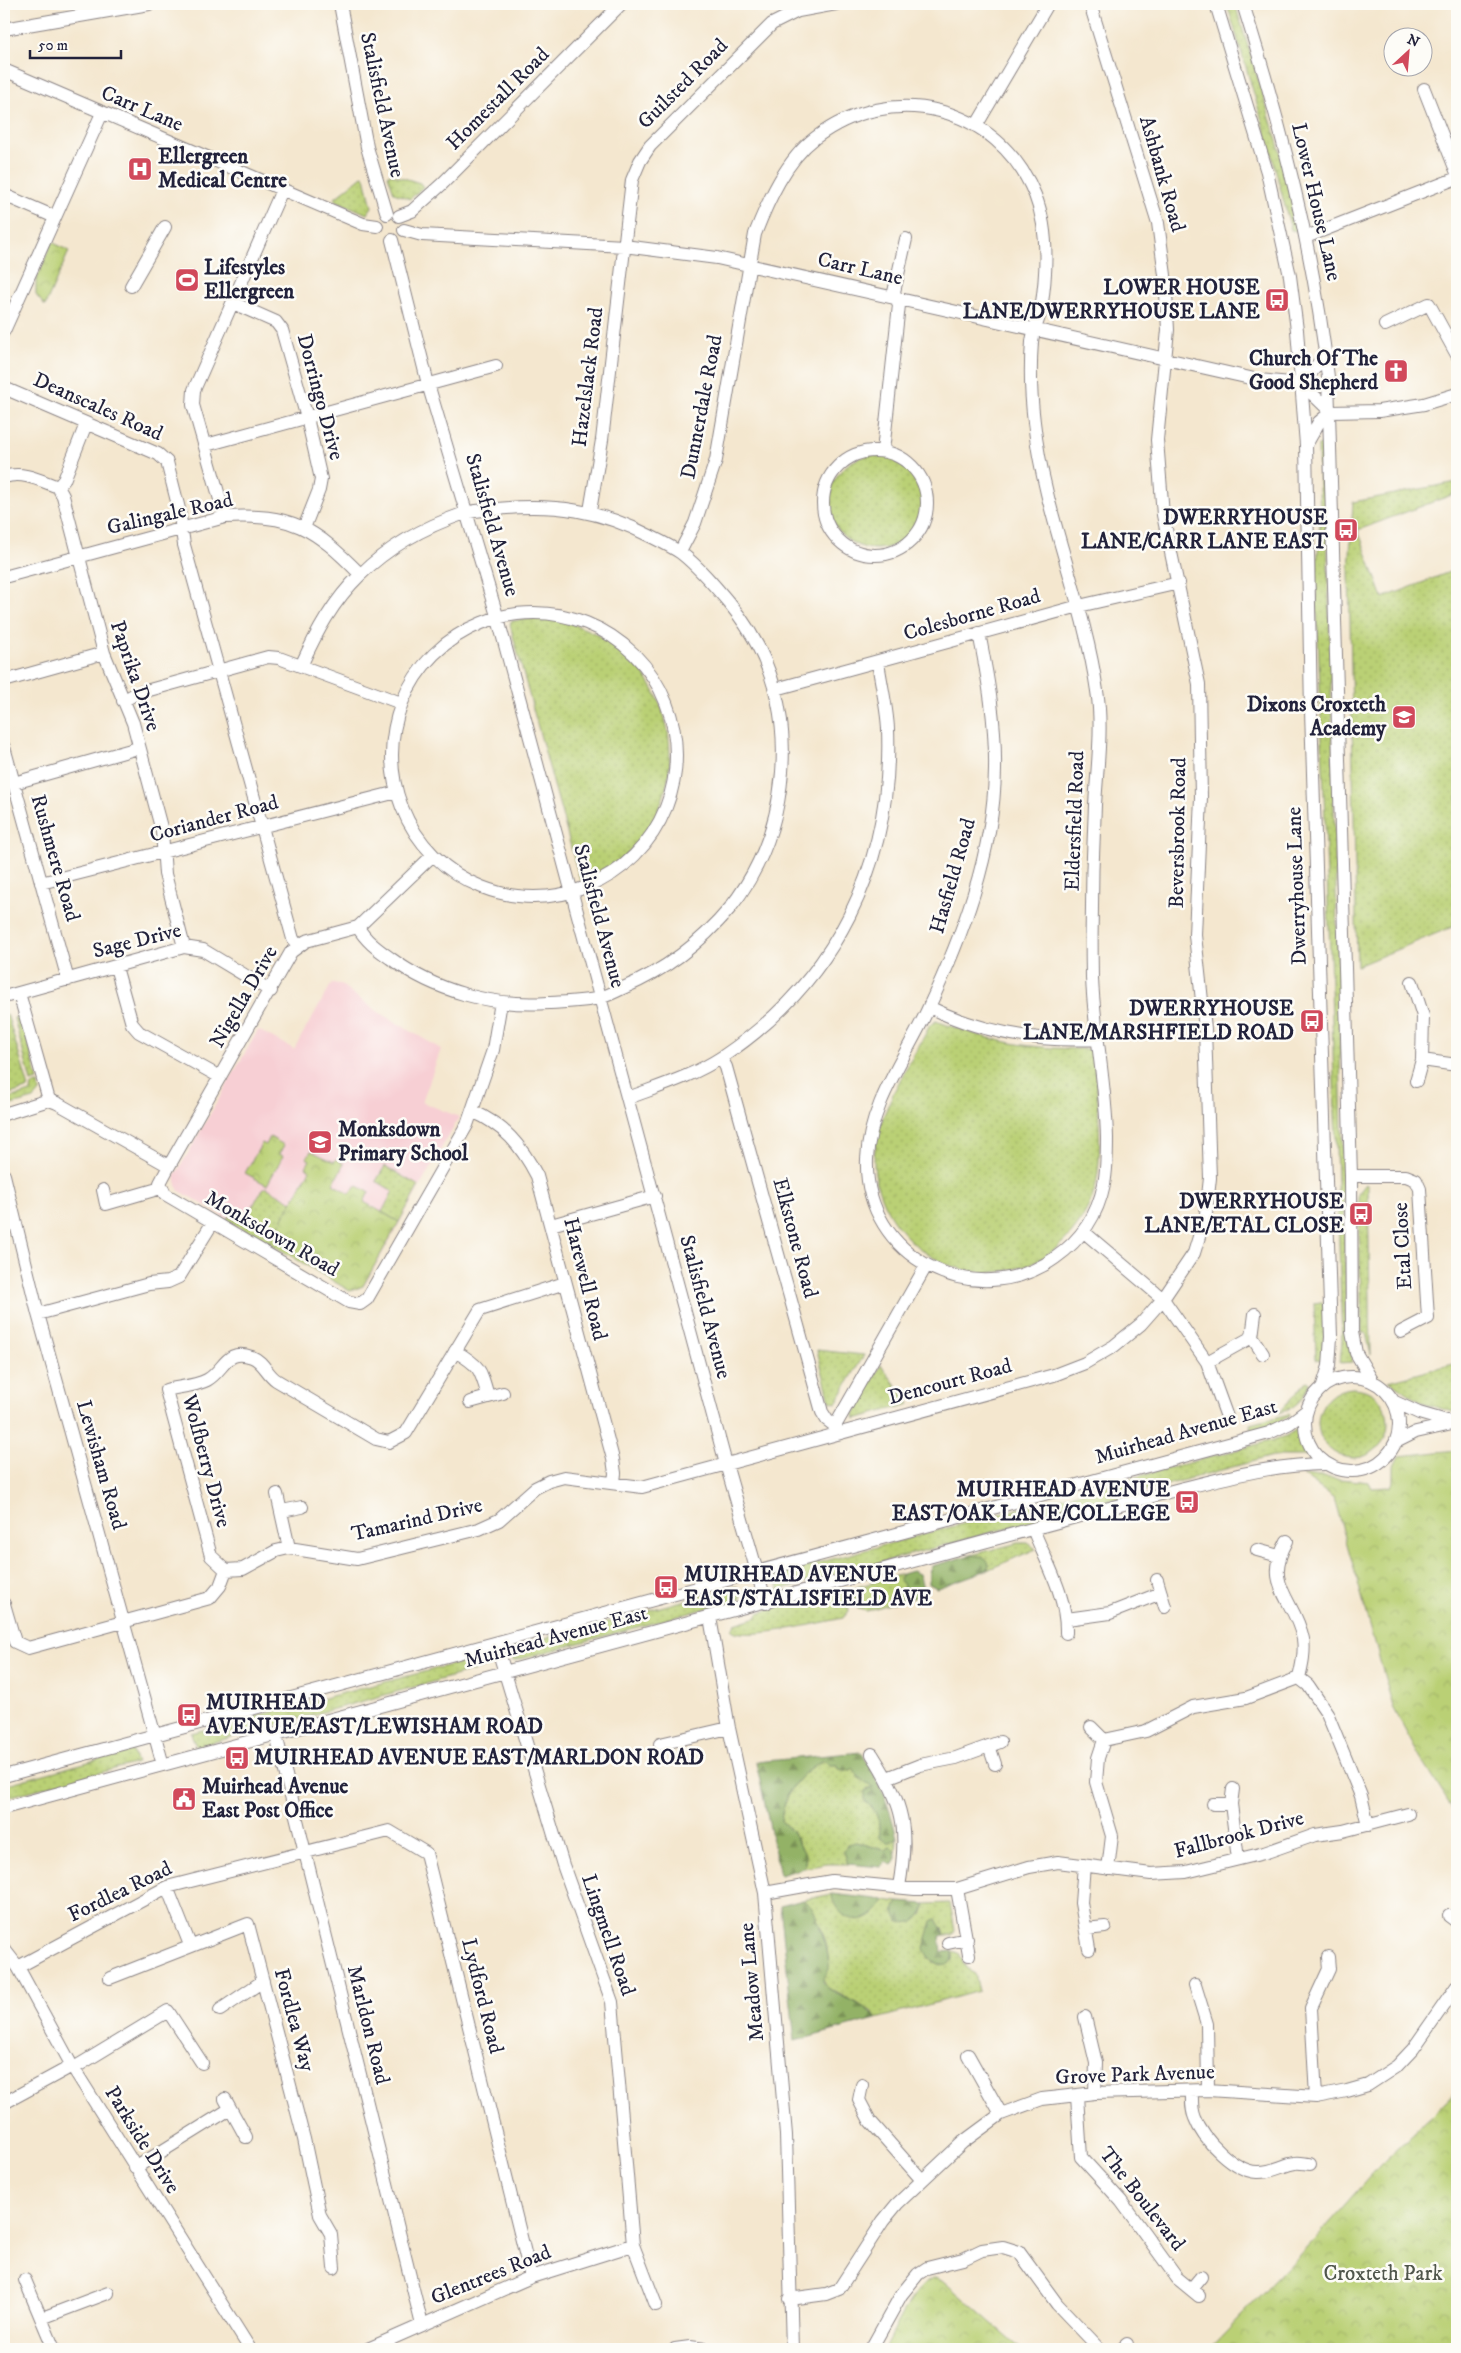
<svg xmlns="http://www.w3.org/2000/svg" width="1461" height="2353" font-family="'IM FELL DW Pica',serif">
<defs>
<pattern id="grass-dots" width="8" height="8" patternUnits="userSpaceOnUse" patternTransform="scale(1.25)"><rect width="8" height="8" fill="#bad075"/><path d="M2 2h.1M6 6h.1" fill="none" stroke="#a0b266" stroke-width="1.8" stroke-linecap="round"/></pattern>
<pattern id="forest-firs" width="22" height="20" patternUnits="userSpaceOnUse" patternTransform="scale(1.25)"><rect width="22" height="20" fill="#93b266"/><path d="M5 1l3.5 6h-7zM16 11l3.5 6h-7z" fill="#789055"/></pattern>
<pattern id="park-crowns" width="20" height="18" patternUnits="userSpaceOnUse" patternTransform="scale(1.25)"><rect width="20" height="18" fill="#bad075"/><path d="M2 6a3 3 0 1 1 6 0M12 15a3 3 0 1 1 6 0" fill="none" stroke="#a0b266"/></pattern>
</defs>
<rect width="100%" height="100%" fill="#fdfcf7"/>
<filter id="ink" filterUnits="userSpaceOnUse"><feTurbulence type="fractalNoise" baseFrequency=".02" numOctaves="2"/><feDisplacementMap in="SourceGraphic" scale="10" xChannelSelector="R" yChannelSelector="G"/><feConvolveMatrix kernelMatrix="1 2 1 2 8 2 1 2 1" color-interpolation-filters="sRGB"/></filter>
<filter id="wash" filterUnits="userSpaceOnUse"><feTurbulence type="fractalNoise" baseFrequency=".0096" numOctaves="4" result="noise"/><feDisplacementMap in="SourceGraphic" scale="20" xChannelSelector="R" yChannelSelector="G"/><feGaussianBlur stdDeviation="1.12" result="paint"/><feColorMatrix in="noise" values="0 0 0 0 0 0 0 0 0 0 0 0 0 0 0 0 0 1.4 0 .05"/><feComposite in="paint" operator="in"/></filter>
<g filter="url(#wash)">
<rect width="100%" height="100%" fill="#f4e7cf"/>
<!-- built -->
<path fill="#f7cfd4" d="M332,983L340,984L375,1010L441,1049L422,1102L459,1117L364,1286L351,1290L178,1190L175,1176L258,1030L294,1049Z"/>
<!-- grass -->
<path fill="url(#grass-dots)" stroke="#6e7958" d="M1227,4H1235L1282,157L1298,231L1291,230L1269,144Z
M391,174L420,183L423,187L410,199L394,193L388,175Z
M362,176L365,177L372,207L367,214L335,200V198Z
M1325,444L1347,1336L1353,1362L1340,1363L1342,1341L1330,954L1316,581L1320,523L1318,445Z
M829 502a47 47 0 1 1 94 0a47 47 0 1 1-94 0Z
M1457,482V493L1358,530L1383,598L1457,569V925L1357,966L1349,571L1353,502Z
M541,618C687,633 719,820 585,881L580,880L510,625L511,621Z
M7,1014L29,1088L4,1096V1015Z
M21,1016L38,1080L31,1082L14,1018Z
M936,1021C994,1042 1027,1049 1089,1049L1094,1059C1097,1097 1106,1162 1092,1198C1060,1282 956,1298 900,1229C884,1210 874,1185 874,1160C876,1112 909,1067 930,1025Z
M39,1084L40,1092L34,1099L11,1105L10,1098L31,1092L32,1085Z
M385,1166L419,1186L399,1222L382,1212L393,1191L376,1181Z
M1366,1184L1368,1187L1371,1355L1366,1333H1362L1358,1194Z
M266,1187L292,1202L269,1243L227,1220L228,1216L243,1224L260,1193Z
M1321,1302L1323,1304L1324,1336L1322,1360L1316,1359L1314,1303Z
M817,1350L864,1355L836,1403L830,1401Z
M1457,1363V1413L1425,1404L1389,1381Z
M881,1365L910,1404L855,1419L854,1414Z
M1307,1381L1310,1382C1305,1399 1295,1408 1279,1413Z
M1318 1423a35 35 0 1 1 70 0a35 35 0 1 1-70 0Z
M1289,1414L1290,1416L1274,1424L1251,1431L1250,1424Z
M1300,1427L1303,1444L1310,1456H1273L779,1590L777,1574L1266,1442L1286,1436Z
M1018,1543H1028L1036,1549L987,1570L989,1564L971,1555Z
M902,1574L899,1579L904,1585L900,1601L866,1611L858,1609L853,1593L857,1587Z
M738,1586L741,1599L513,1661L509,1648Z
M840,1590L846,1593L849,1611L843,1618C824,1622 745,1641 732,1630L735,1624L757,1617L758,1613Z
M488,1655L490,1666L196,1747L191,1733Z
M132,1750L137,1763L4,1798V1785Z
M824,1760L837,1765L852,1767L859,1778L874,1787L867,1789L865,1802C879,1809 879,1823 880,1837L888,1843L897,1838L896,1853L894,1849L884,1850L856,1842L844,1851L848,1864H827L804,1868L806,1856L792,1831L781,1821C784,1792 800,1773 824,1760Z
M832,1894L833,1899L878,1910L885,1900L898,1902L896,1906L922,1915L926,1904L950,1903L955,1931L952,1935H945L943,1928L928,1957L933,1962L942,1965L952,1960V1951L959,1953L966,1969L975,1974L979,1991L876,2019L871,2011L826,1987L823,1978C837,1959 819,1914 803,1900Z"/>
<!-- forest -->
<path fill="url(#forest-firs)" stroke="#5a6a50" d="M971,1555C979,1556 986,1555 989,1564L987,1570L937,1588L929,1584V1571L932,1566Z
M912,1571L919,1574C927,1597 921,1596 900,1601L904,1585L899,1579L902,1574Z
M861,1752C880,1782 889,1804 897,1838L888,1843L880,1837C879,1822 878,1810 865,1801V1791L873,1787L859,1778L852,1768L849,1771L838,1769L837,1765H830L824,1760C799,1774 784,1791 781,1821L792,1831L806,1856L804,1868L780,1875L756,1762Z
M856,1842L884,1850L890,1847C897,1850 898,1860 892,1865L885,1862L881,1867L848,1864L844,1851L847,1844Z
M832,1894L885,1900C881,1906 876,1914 869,1917C851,1926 833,1911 832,1894Z
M803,1900C805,1902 810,1905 812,1908C818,1917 831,1958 829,1969C827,1975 823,1977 823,1983C837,2000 864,2000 876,2019L795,2041L780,1906Z
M898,1902L926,1904C920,1918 915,1925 899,1922C894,1915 893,1909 898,1902Z
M936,1919L945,1935L940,1936L942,1952L952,1951V1959L949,1964C936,1966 929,1960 924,1949L932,1921Z"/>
<!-- park -->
<path fill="url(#park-crowns)" stroke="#6e7958" d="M52,242L69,251L45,306L36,295V281Z
M270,1137L284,1145L279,1154L283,1156L267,1185L245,1173L262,1143L266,1145Z
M311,1151L334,1162L336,1159L344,1164L333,1184L350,1194L356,1185L369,1192L364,1202L399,1222L363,1286L350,1291L269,1243L310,1170L306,1167L310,1160L306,1158Z
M1457,1450V1816L1420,1757L1393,1707L1334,1498L1302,1475L1369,1482L1372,1488L1390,1487L1394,1481V1466L1399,1456Z
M1457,2091V2349H1210L1317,2236L1380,2165Z
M935,2277L942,2280L1021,2349H884C898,2325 909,2290 935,2277Z"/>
</g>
<g filter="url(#ink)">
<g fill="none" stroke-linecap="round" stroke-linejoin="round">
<defs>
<path id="minor" d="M340,4L367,147L387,214
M1216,4L1267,172L1290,276L1297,330L1306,445L1311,711L1331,1337L1329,1366L1323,1385
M1243,4C1281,125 1314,251 1328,377L1351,1176L1352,1332L1356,1353L1373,1382
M4,29L149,4
M4,70L363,224L377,226
M1424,89L1457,173
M976,126L1048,4
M4,195L55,217
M399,216L412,211L442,184L621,4
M404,230L422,235L624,246L717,258L1259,380L1302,384
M1306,237L1457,178
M392,240L428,384L498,619L726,1464L766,1603
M131,286L165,227
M233,303L276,322L282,330L307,418L321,479L319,490L304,528
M1385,325L1429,304L1457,355
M4,331L102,113
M1302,384L1331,412
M1302,384L1326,354
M4,388L158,454L167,462L179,509L184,545L293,939L298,946
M1331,412L1379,411L1424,404L1457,394
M86,424L64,480L58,487L63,496L104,653L133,723L162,831L165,874L184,947
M206,445L496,366
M1306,445L1319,422L1331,412
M823 503a52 52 0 1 1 104 0a52 52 0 1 1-104 0Z
M883,451L899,305L894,292L906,239
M4,477C24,471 39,480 58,487
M590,511L602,440L632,180L640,161L650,146L772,24L798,11L836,4
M225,517L193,405L194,390L282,190
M680,552L695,523L716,460L755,234C768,201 786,160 815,138C891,80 998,105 1035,195C1049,230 1047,272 1041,309C1039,320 1033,331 1032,342C1030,367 1031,397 1034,422C1044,514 1084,600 1097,691C1103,726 1097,770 1095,805C1092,863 1091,920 1092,978C1094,1031 1106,1084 1107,1138C1107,1153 1107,1169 1104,1184C1098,1214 1081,1240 1055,1258C976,1314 863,1258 867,1159C869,1106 905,1058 927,1011C962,937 994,853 995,770C996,723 988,678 979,633
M4,577L225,517C291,513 315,528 360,574
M392 755a142 142 0 1 1 284 0a142 142 0 1 1-284 0Z
M301,666C316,633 333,601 360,575C388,547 427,526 465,513C475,510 487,510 497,509C554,503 601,510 652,537C662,542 672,547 681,553C699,567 715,586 730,604C770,653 787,709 782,772C778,822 761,869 730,908C700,944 666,970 623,988C615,992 607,996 599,998C583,1002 564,1002 548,1003C492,1007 435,991 390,958C377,949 365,940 358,927
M4,681L104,653
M776,689L1079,606L1179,583
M123,701L135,694L268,657L279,658L401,703
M4,747L68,980
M14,783L138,748
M433,855L358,927L306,941L291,952L169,1166L160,1183L165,1194L349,1302L360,1304L367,1299L467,1125L493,1050L501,1002
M41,883L397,792
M116,967L132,1024L139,1032L220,1077
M1412,982L1423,1016L1422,1060L1416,1081
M4,997L184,947L203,950L271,991
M929,1007C983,1034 1039,1042 1098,1039
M721,1058L726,1067L822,1412L827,1420L835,1426
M1422,1060L1457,1065
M628,1098C660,1086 693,1076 722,1057C835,982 893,865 888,729C887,707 881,684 878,662
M49,1100L57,1103L169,1166
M472,1111C504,1125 521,1145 537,1176L613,1459L615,1473L614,1483
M4,1114L49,1100L19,993
M4,1175L38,1314L163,1765
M1351,1176H1406L1416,1180L1420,1189L1428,1318L1401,1332
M103,1190L106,1204L161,1188
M551,1225L655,1196
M1084,1232L1163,1299L1207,1362L1227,1417
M38,1314L149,1284L168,1282L179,1277L213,1222
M1252,1337L1255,1314
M455,1351C480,1366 480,1368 488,1396
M1207,1362L1252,1337L1263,1354
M1305 1424a47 47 0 1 1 94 0a47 47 0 1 1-94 0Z
M470,1402L503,1393
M1395,1402L1419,1413L1457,1424
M834,1434L835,1426L926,1266
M1396,1442L1416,1432L1452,1424
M277,1494L289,1548
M282,1511L302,1507
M1033,1529C1046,1562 1067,1596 1066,1633
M1287,1541C1262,1586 1295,1598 1303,1639C1305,1652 1302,1665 1299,1678
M1257,1550L1279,1556
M226,1570L211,1556L166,1390C178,1387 196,1386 207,1380C224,1371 226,1347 252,1357C263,1361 267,1374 276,1380L376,1439L389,1442L406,1433L480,1310L565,1283
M1157,1580L1165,1607
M4,1604L15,1642L28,1648L210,1598L220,1586L226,1570L243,1569L276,1551L289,1548L357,1559L479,1529L499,1520L535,1488L549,1481L564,1477L642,1487L1054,1375L1085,1363L1114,1346L1141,1324L1163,1299L1194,1253L1206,1214L1210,1178L1205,1029L1195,935L1201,797L1199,684L1163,515L1157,440L1168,330L1165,275L1158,223L1090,4
M710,1617L729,1728L765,1893L786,2135L792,2349
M1067,1619L1110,1613L1161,1593
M496,1643L563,1865L612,2002L633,2245L656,2305
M1299,1678L1308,1685L1327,1713L1361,1796L1368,1825
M1091,1727L1104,1740
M276,1735L422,2325
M660,1744L729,1728
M989,1746L995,1764
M872,1754C904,1805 909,1828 899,1887
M4,1776L1269,1433L1290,1423L1306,1411
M887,1778L920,1765L956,1758L1000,1742
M1233,1789L1231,1804L1238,1859
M1213,1804H1231
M4,1808L1168,1492C1221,1479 1269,1465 1324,1464
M1084,1865L1081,1903L1089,1949
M1108,1869L1112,1836L1096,1782L1098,1758L1104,1740L1146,1731L1193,1707L1246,1698L1299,1678
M167,1887L190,1945
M957,1889L969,1955
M765,1893L832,1881L915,1889H957L1029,1867L1058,1862L1151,1874L1186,1872L1264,1853L1315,1835L1343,1831L1408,1814
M1449,1916L1457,1922
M1086,1929L1105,1927
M948,1943L967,1939
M4,1949L18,1967L72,2066L250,2349
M18,1967L167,1887L389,1831L426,1853L531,2277
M110,1978L248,1924L304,2139L320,2215L331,2234L334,2268
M1195,1985L1207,2024L1208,2090
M220,2010L263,1981
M1085,2017L1096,2063L1095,2093
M968,2055L1001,2114
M74,2068L168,2011L202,2063
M862,2085L859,2100L870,2121L922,2180
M1192,2091C1192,2101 1191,2109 1195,2118C1203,2140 1234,2171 1257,2172C1272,2173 1282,2165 1295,2163C1300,2162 1306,2164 1310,2164
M1077,2096L1081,2157L1121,2201L1177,2278L1199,2296
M1316,2097L1311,2008L1329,1969L1328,1957
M225,2099L246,2137
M4,2103L72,2066
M135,2168L230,2109
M25,2280L54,2349
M1191,2289L1201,2277
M789,2299L826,2294L839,2289L883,2221L897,2204L963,2142L1001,2114L1042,2099L1095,2093L1208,2090L1316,2097L1347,2091L1368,2085L1397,2066L1413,2049L1457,1986
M42,2318L108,2293
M368,2349L531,2277L633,2245
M675,2349L690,2347L705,2349
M871,2349L901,2295L918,2274L927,2268L963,2259L982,2250L1003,2247L1019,2252L1057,2304L1100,2349
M1122,2349L1127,2344"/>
</defs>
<!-- minor casing -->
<use href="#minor" stroke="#8b8485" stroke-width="14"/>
<!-- minor -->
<use href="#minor" stroke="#fff" stroke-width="12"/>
</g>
</g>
<!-- icons -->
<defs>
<symbol id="hospital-square" viewBox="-11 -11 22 22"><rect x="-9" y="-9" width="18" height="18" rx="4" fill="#d1495b" stroke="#fdfcf7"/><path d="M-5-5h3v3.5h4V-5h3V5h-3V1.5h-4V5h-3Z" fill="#fff"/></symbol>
<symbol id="stadium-square" viewBox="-11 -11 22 22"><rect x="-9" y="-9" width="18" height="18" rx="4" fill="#d1495b" stroke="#fdfcf7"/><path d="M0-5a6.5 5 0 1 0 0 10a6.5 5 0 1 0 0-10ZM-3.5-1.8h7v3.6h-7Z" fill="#fff"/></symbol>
<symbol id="bus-square" viewBox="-11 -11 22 22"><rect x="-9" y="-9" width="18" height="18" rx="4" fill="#d1495b" stroke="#fdfcf7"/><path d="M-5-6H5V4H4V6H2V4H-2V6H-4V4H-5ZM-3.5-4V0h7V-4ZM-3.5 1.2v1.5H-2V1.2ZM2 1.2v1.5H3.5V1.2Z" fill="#fff"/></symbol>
<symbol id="church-square" viewBox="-11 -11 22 22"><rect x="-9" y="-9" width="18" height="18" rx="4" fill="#d1495b" stroke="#fdfcf7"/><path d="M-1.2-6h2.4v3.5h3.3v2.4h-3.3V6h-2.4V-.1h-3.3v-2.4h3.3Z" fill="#fff"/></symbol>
<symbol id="school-square" viewBox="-11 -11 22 22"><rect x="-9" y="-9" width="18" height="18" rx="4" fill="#d1495b" stroke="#fdfcf7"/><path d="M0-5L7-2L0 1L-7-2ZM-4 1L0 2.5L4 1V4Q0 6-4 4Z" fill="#fff"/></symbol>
<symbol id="civic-square" viewBox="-11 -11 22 22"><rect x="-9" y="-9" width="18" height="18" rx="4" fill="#d1495b" stroke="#fdfcf7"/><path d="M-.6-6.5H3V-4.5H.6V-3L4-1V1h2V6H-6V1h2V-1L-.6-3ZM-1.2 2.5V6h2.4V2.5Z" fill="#fff"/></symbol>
</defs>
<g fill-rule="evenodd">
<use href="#hospital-square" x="126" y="155" width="28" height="28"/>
<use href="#stadium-square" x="173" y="266" width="28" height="28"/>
<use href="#bus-square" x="1263" y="286" width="28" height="28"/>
<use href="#church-square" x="1382" y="357" width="28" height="28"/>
<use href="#bus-square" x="1332" y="516" width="28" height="28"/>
<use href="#school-square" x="1390" y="703" width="28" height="28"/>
<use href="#bus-square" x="1298" y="1007" width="28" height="28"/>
<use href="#school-square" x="306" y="1128" width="28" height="28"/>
<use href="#bus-square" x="1347" y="1200" width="28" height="28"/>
<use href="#bus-square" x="1173" y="1488" width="28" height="28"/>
<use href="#bus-square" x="652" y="1573" width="28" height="28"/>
<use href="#bus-square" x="175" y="1701" width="28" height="28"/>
<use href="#bus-square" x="223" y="1744" width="28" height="28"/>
<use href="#civic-square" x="170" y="1785" width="28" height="28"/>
</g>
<g text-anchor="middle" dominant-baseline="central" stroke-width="5" stroke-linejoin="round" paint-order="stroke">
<!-- street labels -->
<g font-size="21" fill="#22223b" stroke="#fdfcf7">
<text transform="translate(683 84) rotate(-45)">Guilsted Road</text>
<text transform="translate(498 99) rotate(-45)">Homestall Road</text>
<text transform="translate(382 105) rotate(78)">Stalisfield Avenue</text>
<text transform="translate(142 109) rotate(23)">Carr Lane</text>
<text transform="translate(1162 174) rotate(74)">Ashbank Road</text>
<text transform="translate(1316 202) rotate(77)">Lower House Lane</text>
<text transform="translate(860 269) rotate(13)">Carr Lane</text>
<text transform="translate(588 377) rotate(-83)">Hazelslack Road</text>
<text transform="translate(320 397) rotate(75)">Dorringo Drive</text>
<text transform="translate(98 407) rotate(24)">Deanscales Road</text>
<text transform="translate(702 407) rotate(-79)">Dunnerdale Road</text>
<text transform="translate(170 514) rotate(-13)">Galingale Road</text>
<text transform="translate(492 525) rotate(74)">Stalisfield Avenue</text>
<text transform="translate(972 615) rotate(-16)">Colesborne Road</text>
<text transform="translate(135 676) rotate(71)">Paprika Drive</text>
<text transform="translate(214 819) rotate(-15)">Coriander Road</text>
<text transform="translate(1075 821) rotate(-88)">Eldersfield Road</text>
<text transform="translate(1178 833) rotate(-89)">Beversbrook Road</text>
<text transform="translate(55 858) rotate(74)">Rushmere Road</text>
<text transform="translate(953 876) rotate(-74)">Hasfield Road</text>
<text transform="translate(1297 886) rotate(-92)">Dwerryhouse Lane</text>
<text transform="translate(599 916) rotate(75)">Stalisfield Avenue</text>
<text transform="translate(137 941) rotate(-14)">Sage Drive</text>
<text transform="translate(244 997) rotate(-60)">Nigella Drive</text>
<text transform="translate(272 1234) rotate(30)">Monksdown Road</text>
<text transform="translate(795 1238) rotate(75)">Elkstone Road</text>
<text transform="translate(1403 1246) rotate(-93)">Etal Close</text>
<text transform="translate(585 1279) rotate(76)">Harewell Road</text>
<text transform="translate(705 1307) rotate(75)">Stalisfield Avenue</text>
<text transform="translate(950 1382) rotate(-15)">Dencourt Road</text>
<text transform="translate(1186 1432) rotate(-16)">Muirhead Avenue East</text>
<text transform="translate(206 1461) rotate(75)">Wolfberry Drive</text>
<text transform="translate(101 1465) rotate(74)">Lewisham Road</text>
<text transform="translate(417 1520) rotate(-13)">Tamarind Drive</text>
<text transform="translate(556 1637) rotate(-15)">Muirhead Avenue East</text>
<text transform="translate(1239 1835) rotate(-15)">Fallbrook Drive</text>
<text transform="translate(120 1892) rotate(-26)">Fordlea Road</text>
<text transform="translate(608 1935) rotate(71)">Lingmell Road</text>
<text transform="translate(752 1982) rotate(-95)">Meadow Lane</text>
<text transform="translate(482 1996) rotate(76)">Lydford Road</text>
<text transform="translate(294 2020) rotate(75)">Fordlea Way</text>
<text transform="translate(368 2025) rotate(76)">Marldon Road</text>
<text transform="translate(1135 2075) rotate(-2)">Grove Park Avenue</text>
<text transform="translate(142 2140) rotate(58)">Parkside Drive</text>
<text transform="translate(1142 2199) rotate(52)">The Boulevard</text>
<text transform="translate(491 2275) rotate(-22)">Glentrees Road</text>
</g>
<!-- poi labels -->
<g font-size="21" font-weight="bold" fill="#22223b" stroke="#fdfcf7" text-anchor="start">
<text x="158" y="157">Ellergreen<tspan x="158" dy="24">Medical Centre</tspan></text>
<text x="204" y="268">Lifestyles<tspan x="204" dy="24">Ellergreen</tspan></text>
<text x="1260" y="288" text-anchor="end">LOWER HOUSE<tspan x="1260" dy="24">LANE/DWERRYHOUSE LANE</tspan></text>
<text x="1378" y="359" text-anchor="end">Church Of The<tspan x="1378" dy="24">Good Shepherd</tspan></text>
<text x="1328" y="518" text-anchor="end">DWERRYHOUSE<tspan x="1328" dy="24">LANE/CARR LANE EAST</tspan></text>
<text x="1386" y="705" text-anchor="end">Dixons Croxteth<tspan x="1386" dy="24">Academy</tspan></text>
<text x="1294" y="1009" text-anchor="end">DWERRYHOUSE<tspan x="1294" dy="24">LANE/MARSHFIELD ROAD</tspan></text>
<text x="338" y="1130">Monksdown<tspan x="338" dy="24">Primary School</tspan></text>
<text x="1344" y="1202" text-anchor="end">DWERRYHOUSE<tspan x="1344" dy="24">LANE/ETAL CLOSE</tspan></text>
<text x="1170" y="1490" text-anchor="end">MUIRHEAD AVENUE<tspan x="1170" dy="24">EAST/OAK LANE/COLLEGE</tspan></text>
<text x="684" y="1575">MUIRHEAD AVENUE<tspan x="684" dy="24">EAST/STALISFIELD AVE</tspan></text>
<text x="206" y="1703">MUIRHEAD<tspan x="206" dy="24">AVENUE/EAST/LEWISHAM ROAD</tspan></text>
<text x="254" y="1758">MUIRHEAD AVENUE EAST/MARLDON ROAD</text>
<text x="202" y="1787">Muirhead Avenue<tspan x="202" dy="24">East Post Office</tspan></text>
</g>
<!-- park labels -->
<g font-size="21" fill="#50564c" stroke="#fdfcf7">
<text x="1383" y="2274">Croxteth Park</text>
</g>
</g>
<!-- margin -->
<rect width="1461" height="2353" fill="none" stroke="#fdfcf7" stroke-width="20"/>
<!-- north arrow -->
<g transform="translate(1408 52) rotate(26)"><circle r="24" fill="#fdfcf7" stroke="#a5a5ac"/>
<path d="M0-4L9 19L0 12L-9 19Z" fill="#d1495b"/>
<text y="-8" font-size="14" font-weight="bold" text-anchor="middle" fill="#22223b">N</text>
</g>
<!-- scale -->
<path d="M30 50v8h91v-8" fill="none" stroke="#22223b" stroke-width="2.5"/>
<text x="38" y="50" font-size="15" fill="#22223b" stroke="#fdfcf7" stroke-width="4" paint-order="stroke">50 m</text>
</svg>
